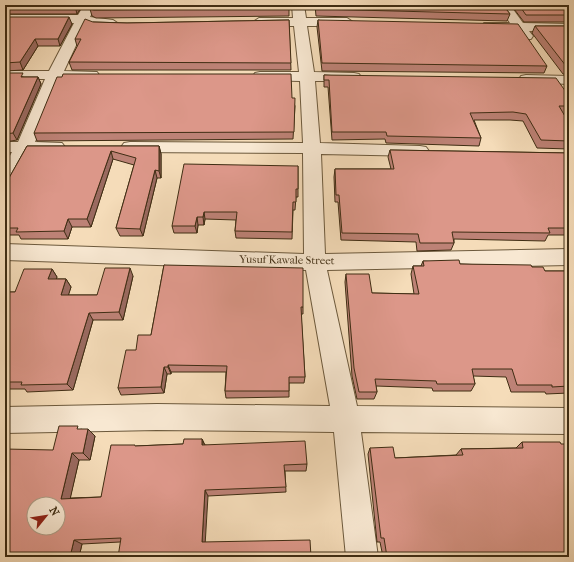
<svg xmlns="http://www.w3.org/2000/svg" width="574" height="562" font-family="'IM FELL French Canon',serif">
<rect width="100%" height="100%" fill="#f5dcb9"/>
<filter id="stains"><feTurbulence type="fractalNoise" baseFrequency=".005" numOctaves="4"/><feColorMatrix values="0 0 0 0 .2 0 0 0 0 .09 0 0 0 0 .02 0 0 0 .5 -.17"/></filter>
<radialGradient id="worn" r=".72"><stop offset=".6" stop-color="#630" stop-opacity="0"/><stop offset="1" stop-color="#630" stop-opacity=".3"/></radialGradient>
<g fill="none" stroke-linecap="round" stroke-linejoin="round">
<defs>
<path id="minor" d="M84,5H96L90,17L113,20L119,24L113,28L86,24L64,71L97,72L99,75L97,78L92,79H60L35,142L62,143L65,147L62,151L30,152L12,185L5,187V165L12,152H5V142H18L45,79H5V71H49L74,23H5V15H78Z
M292,5H304L306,18H347L353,22L347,26H307L314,72L354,73L359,74L361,77L359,80L354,81H315L320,143L420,146L426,147L429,151L426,155L420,156L321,154L325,254L569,249V265L327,270L357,406L569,408V434L361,432L378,557H346L334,432L157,430L5,433V407L157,404L330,406L306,270L5,260V244L304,254L303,153L130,152L124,151L121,147L124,143L130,142L303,143L300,81L260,80L255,79L253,76L255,73L260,72H299L294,26H259L253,22L259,18H293Z
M498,5H510L523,23L569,24V32L529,31L533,36L531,39H521L516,31L484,29L483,26L484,23H510Z
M526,75L569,76V84L521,82L519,79L521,76Z"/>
</defs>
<!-- minor casing -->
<use href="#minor" stroke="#6c593c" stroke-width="2"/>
<!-- minor -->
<use href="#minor" fill="#f8e8d2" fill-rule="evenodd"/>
</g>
<!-- wall -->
<path fill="#bd8276" stroke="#3f2d13" d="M5,5H83L77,14H5Z
M289,5V16L96,18L92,16L90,9Z
M315,5H503L510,14L507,21L316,16Z
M511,5H569V22H524Z
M5,17L72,24L60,46H38L23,70L5,71Z
M289,20L291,70H72L69,62L78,46H77L75,39L93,22L127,23Z
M318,20L547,66L544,73L322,71L317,27Z
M535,26H569V75L563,74L532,33Z
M5,73L24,77H38L41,84L17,140L5,142Z
M324,75L566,92L569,93V114H563L569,123V149L537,148L523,121L510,120H474L481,138L479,146L386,143L385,139L332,140L328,87H324Z
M292,98L295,106L293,139L37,141L34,133Z
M27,146H159L161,154V178H157L143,236H120L116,228L134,165L113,159L91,227H72L68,239H21L19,235H5V179L9,178Z
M390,150L569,153V235H548L545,241L454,239V243L451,250L417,251L416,242L341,240L338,202H335L334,177L335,169H391L388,157Z
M298,166V197H296L295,210H293L292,239L236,238L235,231L236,220L205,219L204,225H198L197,233H174L172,226Z
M423,261L460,264L532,267L545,271H569V393L546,394L545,392H511L506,377L473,376L475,384L471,391H433L432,388L376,386L377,392L374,399H357L352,376L345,282L346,274L372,293L414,294L411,274L413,266H421Z
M164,265L303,307V314H301L305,377L304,383H289V397L226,398L225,391L226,372H171V374H167L164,393L121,395L118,388L136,350L151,335Z
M52,269L57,277L56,279H66L71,287L68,295H97L133,276L123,320H93L73,390L27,392L25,389H5V292H15Z
M81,429L95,436L90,460H79L70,498L101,497L136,446L183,444L202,439L205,445L307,464L306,471H285L286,492L208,496L120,542L82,544L79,557H5L53,450Z
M522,442L569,557H383L380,542H377L368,454L370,448L395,458L456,455L461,449L516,448Z"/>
<!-- shaded-wall -->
<path fill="#9a6a60" stroke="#3f2d13" d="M76,5H83L77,14L75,6Z
M69,17L72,24L60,46L58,39Z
M35,39L38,46L23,70L20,62Z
M38,77L41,84L17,140L13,133Z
M5,146L9,154L5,162Z
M159,146L161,154V178L159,171Z
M111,151L113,159L91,227L87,219Z
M155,170L157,178L143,236L140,229Z
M204,212L205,219L204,225L203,217Z
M197,217L198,225L197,233L195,226Z
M68,219L72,227L68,239L64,231Z
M130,268L133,276L123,320L119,312Z
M52,269L57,277L53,287L48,279Z
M66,279L71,287L66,303L61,295Z
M89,313L93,320L73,390L67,384Z
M168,365L171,372V374L168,367Z
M164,367L167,374L164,393L161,387Z
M88,429L95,436L90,460L83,453Z
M202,439L205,446L202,445Z
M72,453L79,460L69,504L61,499Z
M205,490L208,496L205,546L202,542Z
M74,540L82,544L79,557H70Z"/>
<!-- building -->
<path fill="#dc9789" stroke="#3f2d13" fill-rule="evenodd" d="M5,5H76L75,6L5,7Z
M92,5H289V8L94,10L90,9Z
M316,5H503L510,14L317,9Z
M519,5H569V15H526Z
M5,17H69L58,39H35L20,62L5,63Z
M85,19L93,22L127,23L289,20L291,63L69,62L81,39H75Z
M318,20L518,24L547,66L322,63Z
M535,26H569V67L566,66Z
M5,73H23L21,77H38L13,133L5,134Z
M63,74H291L292,98H295L294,132L34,133L57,77H62Z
M324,75L556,78L566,92L569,93V106H559L569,123V141L541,140L526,114L513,112L470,113L481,138L387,136L386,132H332L329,80H324Z
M27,146H159V171L155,170L140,229L116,228L136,158L111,151L87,219H68L64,231L16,232L18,228H5V179L9,178Z
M390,150L569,153V228H548L550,233L452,232L454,243H420L418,234L342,233L339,195H336L335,169H394Z
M184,164L298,166V189H296V202H293L292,232L235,231L237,212H204L203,217H197L195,226H172Z
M459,260L460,264L531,265L532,267H543L545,271H569V386L552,387V385H517L512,369H472L475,384H437L436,381L375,379L377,392H359L354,368L346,274H369L372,293L419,294L413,266H424L423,261Z
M164,265L303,268V307H301L305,377H289V391H225L227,366L168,365V367H164L161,387L118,388L126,350H136L138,335H151Z
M105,268H130L119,312L89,313L67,384L21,385L22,382H5V292H15L24,269H52L48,279H66L61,295H97Z
M59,426H78L77,429H88L83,453H72L61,499L101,497L111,445H135V446L183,444L184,439H202V445L305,441L307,464L284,465L286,487L205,490L202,542L310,540L311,557H118L121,538L74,540L70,557H5V449L53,450ZM34,504H58V528H34Z
M522,442H560L561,444H569V557H387L384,538H381L370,448L393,447L395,458L463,455L461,449L523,448Z"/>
<g text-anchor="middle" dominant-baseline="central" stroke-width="4" stroke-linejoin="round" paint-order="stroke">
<!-- street labels -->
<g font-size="11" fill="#3f2d13" stroke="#f8e8d2">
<text transform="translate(287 260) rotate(1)">Yusuf Kawale Street</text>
</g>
</g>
<!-- margin -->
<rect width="574" height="562" fill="none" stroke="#f5dcb9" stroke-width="20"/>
<rect x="6" y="6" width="562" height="550" fill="none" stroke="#3f2d13" stroke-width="2"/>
<rect x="10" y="10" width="554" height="542" fill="none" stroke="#3f2d13"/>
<!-- north arrow -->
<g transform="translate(46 516) rotate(60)"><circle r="19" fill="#f8e8d2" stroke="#ae9d86"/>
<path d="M0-3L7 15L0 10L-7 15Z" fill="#8f2418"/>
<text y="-6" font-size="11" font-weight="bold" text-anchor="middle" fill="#3f2d13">N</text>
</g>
<rect width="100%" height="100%" filter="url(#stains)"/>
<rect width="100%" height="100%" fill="url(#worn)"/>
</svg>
